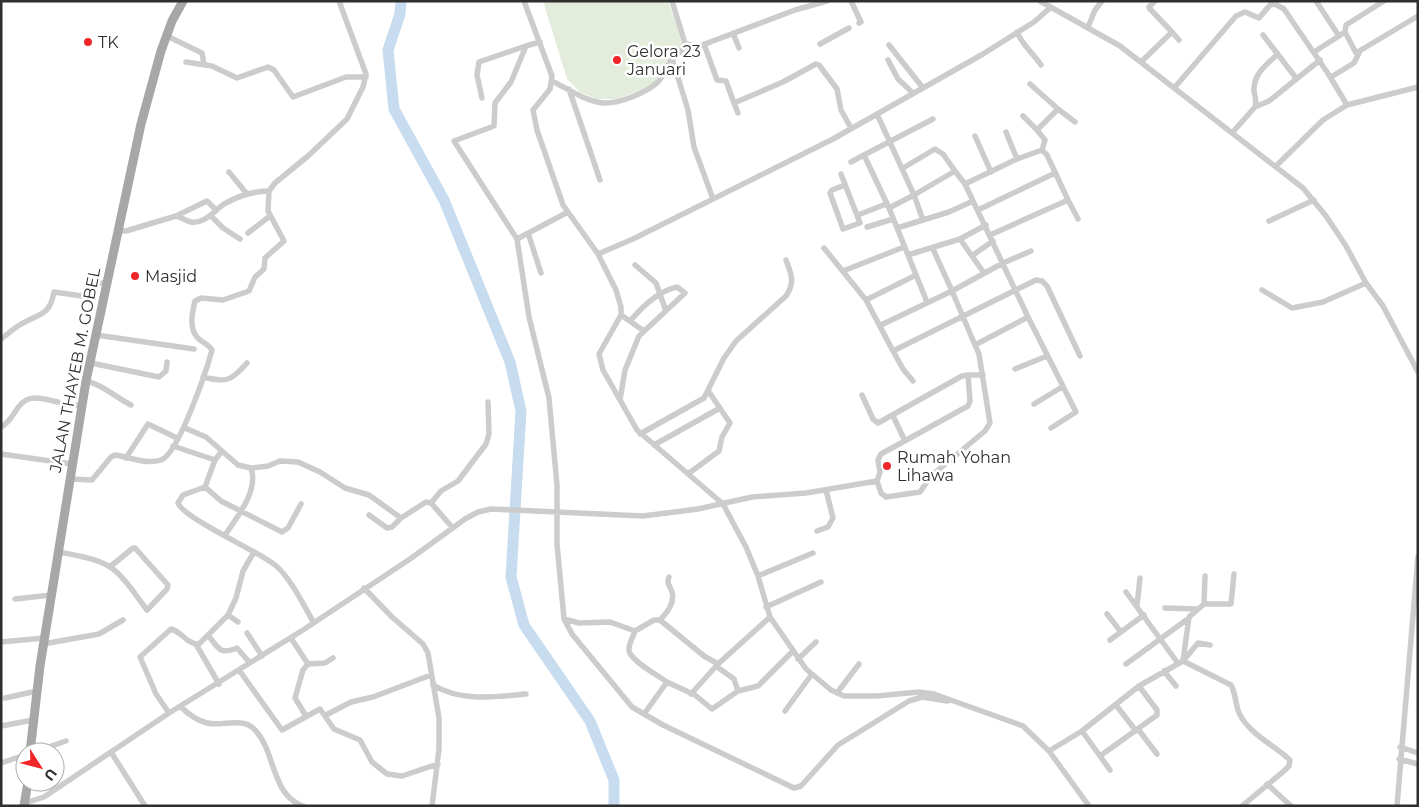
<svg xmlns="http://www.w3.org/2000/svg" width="1419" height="807" font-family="Montserrat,sans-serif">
<rect width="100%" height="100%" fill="#fff"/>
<!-- green -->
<path fill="#e4eddc" d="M543,1H668L683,43L662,78L645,89L617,99H596L580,92L567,79Z"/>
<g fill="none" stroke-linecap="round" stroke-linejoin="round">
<!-- river -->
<path stroke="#c7dcee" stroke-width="11" d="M401,1L400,14L388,50L394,109L444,200L510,362L521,411L511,577L524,625L590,721L614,780V806"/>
<!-- minor -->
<path stroke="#ccc" stroke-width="5.5" d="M524,1L552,76L550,89L533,110L537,130L563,205L598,254L616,290L621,307V315L599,354L603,370L637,430L723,504L746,547L758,576L770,617L806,669L831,690L844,696H877L919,692L934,694L1023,726L1049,751L1089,806
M672,1L685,43L697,47L795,10L827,1
M851,1L861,22L859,23
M1040,1L1120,46L1303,188L1326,216L1346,246L1366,283L1383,306L1418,372
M1316,1L1339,36
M1384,1L1346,25L1345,32L1356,53L1418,16
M1088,27L1095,10L1102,1
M1017,32C1023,46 1033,53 1041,65
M1172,32L1179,40
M733,33L739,48
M1263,35L1296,78
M167,36L202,53L204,64
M540,42L526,46L511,82L495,103L494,126L454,141L517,239L529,317L549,398L557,485V544L564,619L579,623L610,622L635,631L654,620H660L704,656L718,664L770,617
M704,44L717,80L726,81L734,103L783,82L816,64L819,65L837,89L841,110L851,128
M820,44L849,28
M689,45L672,58L688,110L694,147L713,199
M889,45L923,88
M1314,52L1342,34
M888,60L898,79L913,93
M186,62L212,66L237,78L268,67L274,70L293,97L346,77H366
M1141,62L1172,32L1150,9L1149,7L1155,1
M1331,77L1354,63L1359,53
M552,81C568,89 585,101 603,103C619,104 646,93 658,82C664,75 668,66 672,58
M1030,84L1058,109
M1175,87L1236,16L1245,12L1259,18L1270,5L1275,4L1284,9L1329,75L1347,105
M569,89L600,180
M482,98L477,75L479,62L526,46
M734,103L738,113
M1255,107C1257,101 1255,97 1254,91C1253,74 1267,64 1278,54
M877,114L914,195L955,171L965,184L1028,317L1076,412L1051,428
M1023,116L1037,130
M1006,132L1017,159
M1232,133L1255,107L1269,101L1320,60
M975,136L991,172
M1042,150L1045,140L1037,130L1058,109L1075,122
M851,162L864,155
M1276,166L1323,120L1347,105L1418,87
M903,168L935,149L943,154L955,171
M229,172L247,194
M841,174L860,223L843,229L830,193L832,190L845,185
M965,184L1017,159L1042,150L1047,155L1068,200
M889,208L864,155L933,119
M978,210L1055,173
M858,215L886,204
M176,216C181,217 186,221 191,222C205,224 214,211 224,204C238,196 253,191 269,191L275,183L308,156L347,119L363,87L366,74L339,1
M211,216L223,228L240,239
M923,220L914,195L889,208L927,302
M1269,221L1314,200
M867,227L893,219
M897,228L949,212L973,201
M118,231H126L176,216L207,201L216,210
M248,233L270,216
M528,233L541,273
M990,235L1068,200L1078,219
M517,239L568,212
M960,239L984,273
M824,248L866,300L893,351
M598,254L633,239L833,139L983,54L1034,22L1051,7
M908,255L960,239L986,225
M973,255L993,241
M635,265L656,283L666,311
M843,271L904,247
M1262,290L1292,308L1323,302L1366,283
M866,300L916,275
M621,315L644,331
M881,325L952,291L933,249
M96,335L194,349
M1,339C9,333 16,326 25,322C42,313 50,314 54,292L82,296L95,283H107
M975,345L952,291L1003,263L1031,251
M91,363L159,377L166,371L167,362
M1015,369L1047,356
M203,377C227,383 231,381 247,363
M86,381C102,384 115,397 131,405
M913,381L903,369L893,351L1036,280L1042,281L1047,286L1080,356
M862,395L873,419L878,423L962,376L968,375
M620,400L625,370L639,336L685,293L677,287C659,291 642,307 631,320
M68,404L82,406
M1034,404L1062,387
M893,416L905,441
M1,427C8,423 11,418 15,412C27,392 38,398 58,402
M185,428L206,437L222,451
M640,434L704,398L724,358L736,341L786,296C795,282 792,276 786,260
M654,445L720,408
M173,446L215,460
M1,454L72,464
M126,458L148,424L177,438
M688,474L719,451L722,437L730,423L709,392
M70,479L92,480L111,457L115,455C130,457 146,465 161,460C178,455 207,369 212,350C209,345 204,343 200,340C188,331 192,313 195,301L201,298L223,300L249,291L255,277L264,269L265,258L284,241L268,211L269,191
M877,481L881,493L886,497L920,492L931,476L985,431L990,423L979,354L975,345L1028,317
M205,487L215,460L222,451L238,465L251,468L268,466L280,461L298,462L320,472L345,488L369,495L401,518L426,502L431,503L452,527
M431,503L441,491L458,481L486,444L489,434L488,402
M301,504L288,528L282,532L221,501L205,487L183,495L178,503C183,518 258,551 275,565C290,577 304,606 314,623
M369,515L387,528L392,527L401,518
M817,531L828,527L833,518L826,490
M225,535C237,517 259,491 251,468
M59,552C114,562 114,565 147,610L167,589L168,585L135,548H133L111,566
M758,576L813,553
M364,588L392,617L423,644L428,653L439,718V749L432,806
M1126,592L1177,662
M15,599L51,595
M1204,604L1205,576
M1137,605L1140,578
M766,607L821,582
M1165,608L1197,609
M1107,614L1121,632
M228,615L238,622
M564,619L572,634L632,707L663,725L794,788L801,786L838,745L909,701L922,697L947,701
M660,620C667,613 675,602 672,592C670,585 666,584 669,577
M635,631C633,637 628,645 629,651C631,661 659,676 667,682
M247,633L262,656
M208,635L197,646L219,684
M291,638L308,664
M1110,640L1144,615
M1,642L44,638
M43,644L99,634L123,620
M798,659L816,642
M1183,661L1189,617L1204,604H1231L1234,574
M1183,661L1198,643L1210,645
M250,663L237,648C220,655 219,649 208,635L228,615L236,598L243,571L254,552
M1126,664L1189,618
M716,666L734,679L738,691
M239,670L282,730L320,709L334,729L360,740L372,762L387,774L402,776L438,764
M1164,671L1176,686
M433,685C461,702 494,697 526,694
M837,693L859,664
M691,694L718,664
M5,698L37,691
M1116,705L1136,731
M181,707C188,714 196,720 207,723C221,727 243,716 255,730C276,752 271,795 303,806
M785,711L812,674
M169,713L156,694L140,657L171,629C182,632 185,642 196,644
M644,714L667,682L695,695L712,709L738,691L758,686L793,651
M326,715L351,702L373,697L431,675
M306,716L295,698L303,670L308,664L325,663L333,658
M1,726L33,720
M1138,729L1157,754
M1082,731L1100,756L1157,715V710L1139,686
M1400,747L1418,753
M1049,751L1082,731L1139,686L1183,661L1231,685C1236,693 1235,705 1240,715C1251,735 1274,745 1290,760L1289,766L1284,771L1242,806
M34,752L66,741
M111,752L145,806
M1100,756L1110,770
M1399,759L1418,764
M1,763L25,755
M1267,784L1291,806
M25,803L44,797L169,713L303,630L410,559L465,519L478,512L491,509L643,516L698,509L752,497L806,493L877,481L880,472L878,460L881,454L968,406L970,401L968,375H983
M1397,806L1418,556"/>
<!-- primary -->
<path stroke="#a7a7a7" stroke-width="9" d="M30,752L40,666L86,381L141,124L161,51L172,21L183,1
M24,806L28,782"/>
</g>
<!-- markers -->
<g fill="#f02629" stroke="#fff" stroke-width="2">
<circle cx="88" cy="42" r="5"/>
<circle cx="617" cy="60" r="5"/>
<circle cx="135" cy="276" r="5"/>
<circle cx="887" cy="466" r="5"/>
</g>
<g text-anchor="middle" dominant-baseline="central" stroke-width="5" stroke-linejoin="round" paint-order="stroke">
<!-- poi labels -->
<g font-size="16" fill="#2f2f2f" stroke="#fff" text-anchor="start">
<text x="98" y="42">TK</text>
<text x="627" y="51">Gelora 23<tspan x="627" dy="18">Januari</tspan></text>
<text x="145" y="276">Masjid</text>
<text x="897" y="457">Rumah Yohan<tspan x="897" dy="18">Lihawa</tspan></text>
</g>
<!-- street labels -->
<g font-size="16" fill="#2f2f2f" stroke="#fff">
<text transform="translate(75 370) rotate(-79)">JALAN THAYEB M. GOBEL</text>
</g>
</g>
<!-- border -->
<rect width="1419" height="807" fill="none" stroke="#2f2f2f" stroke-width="5"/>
<!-- north arrow -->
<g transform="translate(40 767) rotate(126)"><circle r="24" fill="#ffffff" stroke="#acacac"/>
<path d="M0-4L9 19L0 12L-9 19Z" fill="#f02629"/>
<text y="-8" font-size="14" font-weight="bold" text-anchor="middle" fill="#2f2f2f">U</text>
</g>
</svg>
